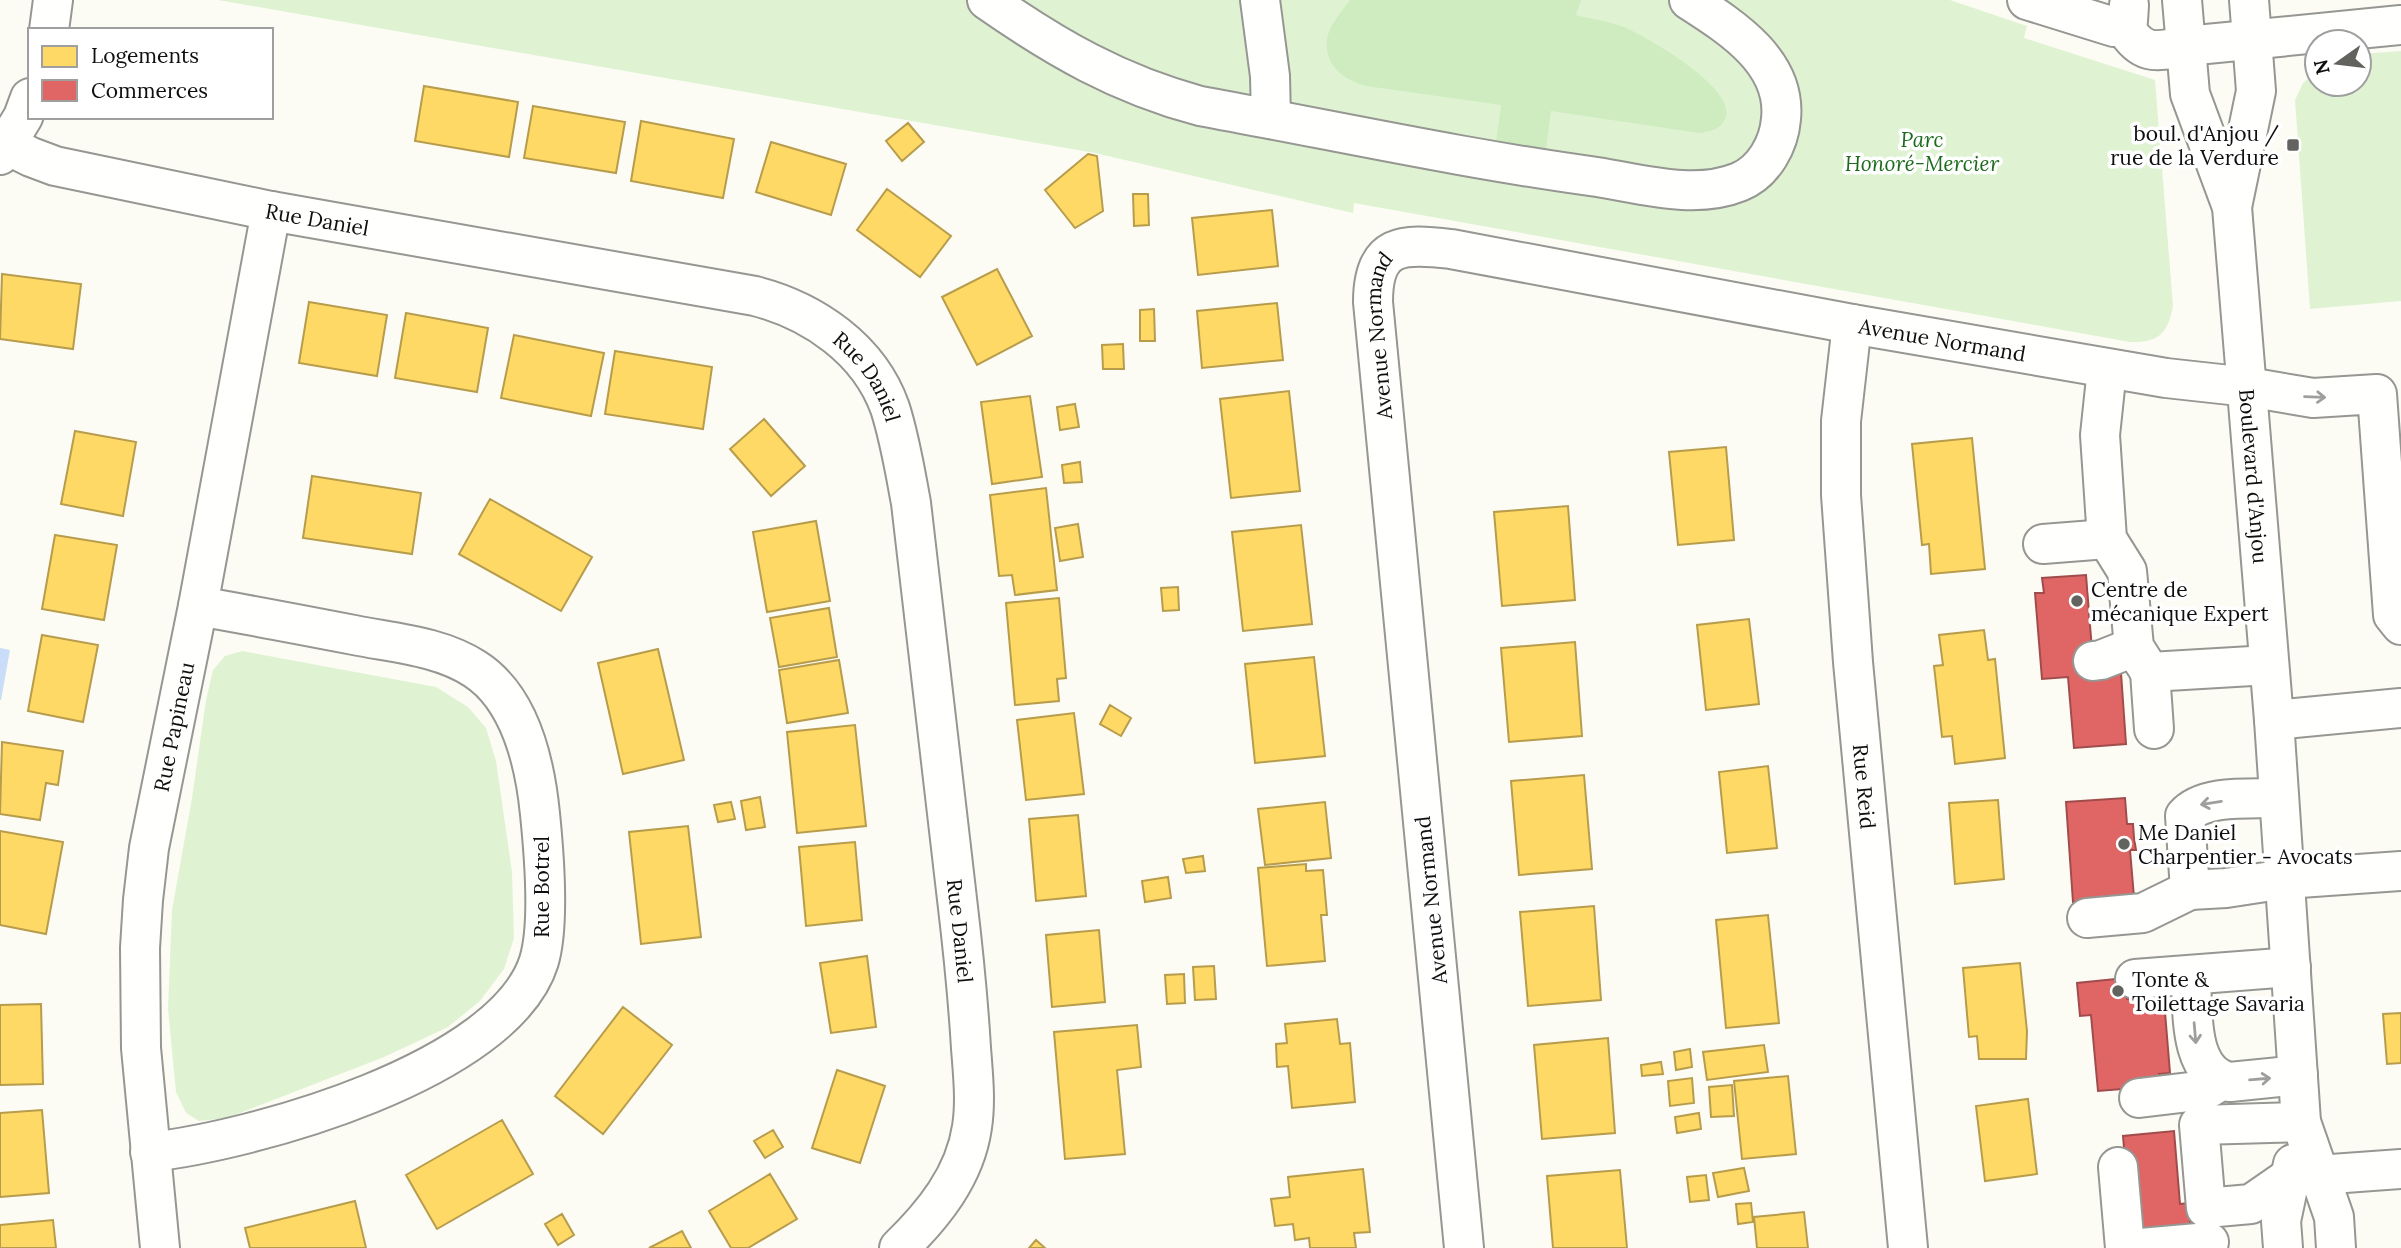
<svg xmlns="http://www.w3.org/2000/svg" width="2401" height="1248" font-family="Lora,serif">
<rect width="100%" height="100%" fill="#fcfcf4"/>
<!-- green -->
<path fill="#dff3d3" d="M218,0H1950L2027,26L2024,38L2155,80L2173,306C2168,333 2159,343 2130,342L1354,203L1353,213L1095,153Z
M2401,51V301L2310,309L2295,100L2303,83L2317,71V84H2359V54Z
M242,651L436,687L468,707L486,728L496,761L512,872L514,938L504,969L480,1001L448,1027L384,1057L227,1118L199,1121L186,1113L176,1092L168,1009L172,910L192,798L206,700L213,670L225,656Z"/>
<!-- forest -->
<path fill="#ceecc0" d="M1350,0H1581L1576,15C1591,19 1609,21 1624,27C1647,37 1735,87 1726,117C1722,129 1710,132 1699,133L1551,111L1546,150L1496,143L1501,105L1366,86C1343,80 1324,65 1327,39C1329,25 1342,11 1350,0Z"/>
<!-- water -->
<path fill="#c9ddf8" d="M0,648L10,650L1,700H0Z"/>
<!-- homes -->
<path fill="#ffd966" stroke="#b79c4c" stroke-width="2" d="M424,86L518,102L509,157L415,141Z
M533,106L625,122L616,173L524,158Z
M641,121L734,139L723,198L631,181Z
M908,123L924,142L902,161L886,141Z
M771,142L846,164L831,215L756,192Z
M1088,154L1097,156L1103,211L1075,228L1045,190Z
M887,189L951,236L920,277L857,230Z
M1133,194H1148L1149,225L1134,226Z
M1272,210L1278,266L1198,275L1192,218Z
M997,269L1032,336L977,365L942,297Z
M2,274L81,284L73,349L0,339Z
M309,302L387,315L377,376L299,363Z
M1277,303L1283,360L1202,368L1197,311Z
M1154,309L1155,341H1140V310Z
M406,313L488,328L477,392L395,378Z
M514,335L604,353L591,416L501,398Z
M1123,344L1124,369H1103L1102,345Z
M615,351L712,367L703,429L605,414Z
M1289,391L1300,491L1231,498L1220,399Z
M1030,396L1042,477L992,484L981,402Z
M1075,404L1079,427L1060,430L1057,407Z
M764,419L805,466L771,496L730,449Z
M75,431L136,442L123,516L61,504Z
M1972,438L1985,569L1931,574L1929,544L1922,545L1912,444Z
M1726,447L1734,540L1678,545L1669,452Z
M1080,462L1082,482L1064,483L1062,465Z
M312,476L421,493L412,554L303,538Z
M1046,488L1057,590L1015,595L1012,575L999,576L990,495Z
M490,499L592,557L561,611L459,554Z
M1568,506L1575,600L1502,606L1494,512Z
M816,521L830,601L767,612L753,532Z
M1078,524L1083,557L1060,561L1055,528Z
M1301,525L1312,624L1243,631L1232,532Z
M55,535L117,545L104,620L42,609Z
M1178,587L1179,610L1163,611L1161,588Z
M1059,598L1066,678L1057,679L1059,701L1015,705L1006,603Z
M829,608L837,657L779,667L770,618Z
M1749,619L1759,704L1706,710L1697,625Z
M1984,630L1988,660L1995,659L2005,758L1955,764L1952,736L1942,737L1934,666L1943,665L1939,635Z
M42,635L98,645L83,722L28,711Z
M1575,642L1582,736L1509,742L1501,648Z
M658,649L684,760L623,774L598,663Z
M1314,657L1325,756L1255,763L1245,664Z
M839,660L848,713L787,723L779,670Z
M1110,705L1131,718L1121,736L1100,724Z
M1074,713L1084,794L1026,800L1017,720Z
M855,725L866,826L797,833L787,732Z
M2,742L63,751L58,785L46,783L40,820L0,814Z
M1768,766L1777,848L1727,853L1719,772Z
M1584,775L1592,869L1519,875L1511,781Z
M760,797L765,827L746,830L741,801Z
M1998,800L2004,879L1955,884L1949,803Z
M731,802L735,819L718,822L714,805Z
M1325,802L1331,858L1265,865L1258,809Z
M1078,815L1086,896L1036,901L1029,819Z
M688,826L701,937L641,944L629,832Z
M0,831L63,842L46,934L0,925Z
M855,842L862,920L806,926L799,847Z
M1203,856L1205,871L1186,873L1183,859Z
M1306,864V871L1323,870L1327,915H1321L1325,961L1267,966L1258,868Z
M1168,877L1171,898L1145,902L1142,881Z
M1594,906L1601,1000L1528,1006L1520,912Z
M1768,915L1779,1023L1726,1028L1716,920Z
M1099,930L1105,1002L1052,1007L1046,935Z
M867,956L876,1027L831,1033L820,963Z
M2020,963L2027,1031L2026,1059H1979L1977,1036L1969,1037L1963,968Z
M1214,966L1216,999L1195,1000L1193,967Z
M1184,974L1185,1003L1167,1004L1165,975Z
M41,1004L43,1084L0,1085V1005Z
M623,1007L672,1045L603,1134L555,1096Z
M2401,1013V1063L2387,1064L2383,1014Z
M1337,1019L1340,1044L1350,1043L1355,1102L1292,1108L1288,1066L1277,1067L1276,1044L1287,1043L1285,1024Z
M1137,1025L1141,1067L1117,1070L1125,1154L1065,1159L1054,1032Z
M1608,1038L1615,1133L1542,1139L1534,1045Z
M1764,1045L1768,1072L1707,1080L1703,1052Z
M1690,1049L1692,1067L1676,1070L1674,1052Z
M1661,1062L1663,1074L1642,1076L1641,1065Z
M837,1070L885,1086L860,1163L812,1148Z
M1788,1076L1796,1154L1742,1159L1734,1081Z
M1692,1078L1694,1103L1670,1106L1668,1081Z
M1732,1085L1734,1116L1711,1117L1709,1087Z
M2028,1099L2037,1174L1985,1181L1976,1106Z
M42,1110L49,1193L0,1197V1113Z
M1699,1113L1701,1129L1677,1133L1675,1117Z
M502,1120L533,1174L437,1229L406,1175Z
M773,1130L783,1147L765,1158L754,1141Z
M1744,1168L1749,1191L1718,1197L1713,1173Z
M1363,1169L1370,1232L1354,1233L1356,1248H1310L1309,1238L1295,1240L1293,1224L1275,1226L1271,1199L1290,1197L1288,1177Z
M1620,1170L1627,1248H1553L1547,1176Z
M770,1174L797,1219L748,1248H731L709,1211Z
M1706,1175L1709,1200L1690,1202L1687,1177Z
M355,1201L366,1248H250L245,1228Z
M1751,1203L1753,1222L1738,1224L1736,1204Z
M1804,1212L1808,1248H1757L1754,1217Z
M562,1214L574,1235L558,1245L545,1224Z
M53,1220L56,1248H0V1225Z
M682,1231L691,1248H649Z
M1036,1240L1045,1248H1029Z"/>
<!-- shops -->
<path fill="#e06666" stroke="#a14c4c" stroke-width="2" d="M2086,575L2094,675L2121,673L2126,744L2074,748L2068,677L2042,679L2035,593H2044L2042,578Z
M2125,798L2127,824H2133L2134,838L2136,850H2130L2134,897L2073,902L2066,802Z
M2125,978L2127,999L2143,998V1002L2164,1000L2170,1073L2159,1074L2160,1086L2098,1091L2091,1015L2080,1016L2077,983Z
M2174,1131L2180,1204L2188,1203L2191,1231L2132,1241L2123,1136Z"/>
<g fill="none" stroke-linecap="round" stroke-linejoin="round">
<defs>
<g id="minor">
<path d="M987,0C1056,48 1118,84 1200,106C1332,130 1464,159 1597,177C1642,184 1695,200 1739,182C1764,172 1779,144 1781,119C1787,62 1731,27 1689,0"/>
<path d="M1260,0L1270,76L1271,119"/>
<path d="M2027,0L2114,27L2124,26L2128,21L2129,5"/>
<path id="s1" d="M2182,0L2190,94L2232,207L2274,720L2301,1122L2334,1217L2336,1248"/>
<path d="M2124,26C2142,56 2155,52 2186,46L2401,25"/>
<path d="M49,30L53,0"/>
<path id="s2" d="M7,145L31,157L55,166L271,211L755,296C813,311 869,349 890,408C900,439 905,471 911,503C927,635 942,767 957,899C963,949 968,998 971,1048C973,1074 976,1102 972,1127C965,1176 933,1215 899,1248"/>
<path d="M0,155L23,117L30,98"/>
<path d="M2232,207L2256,91L2249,0"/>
<path id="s3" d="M1852,324L1841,421V495L1853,662L1908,1248"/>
<path d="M2107,369L2100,435L2107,539L2127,571L2134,647L2150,672L2269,665"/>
<path d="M2043,544L2107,539"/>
<path d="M2093,661L2101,660L2134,647"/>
<path d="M2150,672L2154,729"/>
<path d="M2274,720L2401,708"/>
<path d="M2279,798C2251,799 2204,794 2185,816L2190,890L2226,888L2285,879L2401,871"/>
<path d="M2087,918L2143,913L2190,890"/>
<path d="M2191,975C2193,1008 2187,1074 2230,1082L2298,1075"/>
<path d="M2135,979L2291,967"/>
<path d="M2139,1098L2206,1090L2222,1080"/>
<path d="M2301,1122L2199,1125L2206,1208L2251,1204L2290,1177L2401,1169"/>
<path d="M150,1152C252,1141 505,1071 539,961C550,924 544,853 540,814C535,763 520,698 475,669C440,646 394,643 354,635C302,625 250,615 198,606"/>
<path d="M2118,1167L2125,1248"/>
<path id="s4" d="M160,1248L141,1048L140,948L143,900L149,848L198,606L271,211"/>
<path id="s5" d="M1464,1248L1373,302C1373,243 1402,243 1451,249L1852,324L2166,378L2248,387L2313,398L2377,394L2393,615L2401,625"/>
<path d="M2141,1248L2209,1242"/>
<path d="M2283,1248L2281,1221L2293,1164"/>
</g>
</defs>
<!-- minor casing -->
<use href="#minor" stroke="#969692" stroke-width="42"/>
<!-- minor -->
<use href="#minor" stroke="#fffffd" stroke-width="38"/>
</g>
<!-- one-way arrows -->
<defs><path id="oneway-shaft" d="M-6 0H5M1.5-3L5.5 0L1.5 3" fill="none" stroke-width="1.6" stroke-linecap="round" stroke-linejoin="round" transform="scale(1.75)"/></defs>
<g stroke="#9f9f9e">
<use href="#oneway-shaft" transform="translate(2315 397) rotate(2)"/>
<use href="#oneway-shaft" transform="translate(2211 803) rotate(171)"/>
<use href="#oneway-shaft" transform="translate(2195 1033) rotate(85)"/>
<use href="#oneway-shaft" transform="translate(2260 1079) rotate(-5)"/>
</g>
<!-- markers -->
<g fill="#62625f" stroke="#fff" stroke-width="2.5">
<rect x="2286" y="138" width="14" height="14" rx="3.5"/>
<circle cx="2077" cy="601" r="7"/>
<circle cx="2124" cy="844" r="7"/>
<circle cx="2118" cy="991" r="7"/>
</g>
<g text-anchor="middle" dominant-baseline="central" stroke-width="7" stroke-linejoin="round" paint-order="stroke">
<!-- poi labels -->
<g font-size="21" fill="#0f0f0f" stroke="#fff" text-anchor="start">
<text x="2279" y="133" text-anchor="end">boul. d'Anjou /<tspan x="2279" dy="24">rue de la Verdure</tspan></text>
<text x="2091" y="589">Centre de<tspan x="2091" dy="24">mécanique Expert</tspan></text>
<text x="2138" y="832">Me Daniel<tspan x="2138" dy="24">Charpentier - Avocats</tspan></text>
<text x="2132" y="979">Tonte &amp;<tspan x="2132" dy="24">Toilettage Savaria</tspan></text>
</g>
<!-- park labels -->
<g font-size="21" font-style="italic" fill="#1b6b1b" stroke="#fff">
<text x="1922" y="139">Parc<tspan x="1922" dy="24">Honoré-Mercier</tspan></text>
</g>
<!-- street labels -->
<g font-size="21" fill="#0f0f0f" stroke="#fff">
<text stroke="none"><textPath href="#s2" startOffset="320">Rue Daniel</textPath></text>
<text stroke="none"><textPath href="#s5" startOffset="917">Avenue Normand</textPath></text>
<text stroke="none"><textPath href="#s5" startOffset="1566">Avenue Normand</textPath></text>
<text stroke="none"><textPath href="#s2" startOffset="908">Rue Daniel</textPath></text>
<text stroke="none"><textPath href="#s1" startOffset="485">Boulevard d'Anjou</textPath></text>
<text stroke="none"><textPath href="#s4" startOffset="525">Rue Papineau</textPath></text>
<text stroke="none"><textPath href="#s3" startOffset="464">Rue Reid</textPath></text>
<text transform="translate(541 887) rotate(-90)">Rue Botrel</text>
<text transform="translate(1431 900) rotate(-96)">Avenue Normand</text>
<text stroke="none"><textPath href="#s2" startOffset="1475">Rue Daniel</textPath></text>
</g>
</g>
<!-- legend -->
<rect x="28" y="28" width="245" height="91" fill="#ffffff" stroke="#9f9f9f" stroke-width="2"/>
<rect x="42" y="46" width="35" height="21" fill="#ffd966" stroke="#9f9f9f" stroke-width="2"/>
<text x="91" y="63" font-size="21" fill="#0f0f0f">Logements</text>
<rect x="42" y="80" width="35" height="21" fill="#e06666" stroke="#9f9f9f" stroke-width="2"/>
<text x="91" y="98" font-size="21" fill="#0f0f0f">Commerces</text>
<!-- north arrow -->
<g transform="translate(2338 63) rotate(256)"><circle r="33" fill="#ffffff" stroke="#9f9f9f" stroke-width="2"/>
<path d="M0-5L12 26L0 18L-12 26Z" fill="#62625f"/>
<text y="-10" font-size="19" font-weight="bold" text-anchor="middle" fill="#0f0f0f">N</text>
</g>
</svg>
